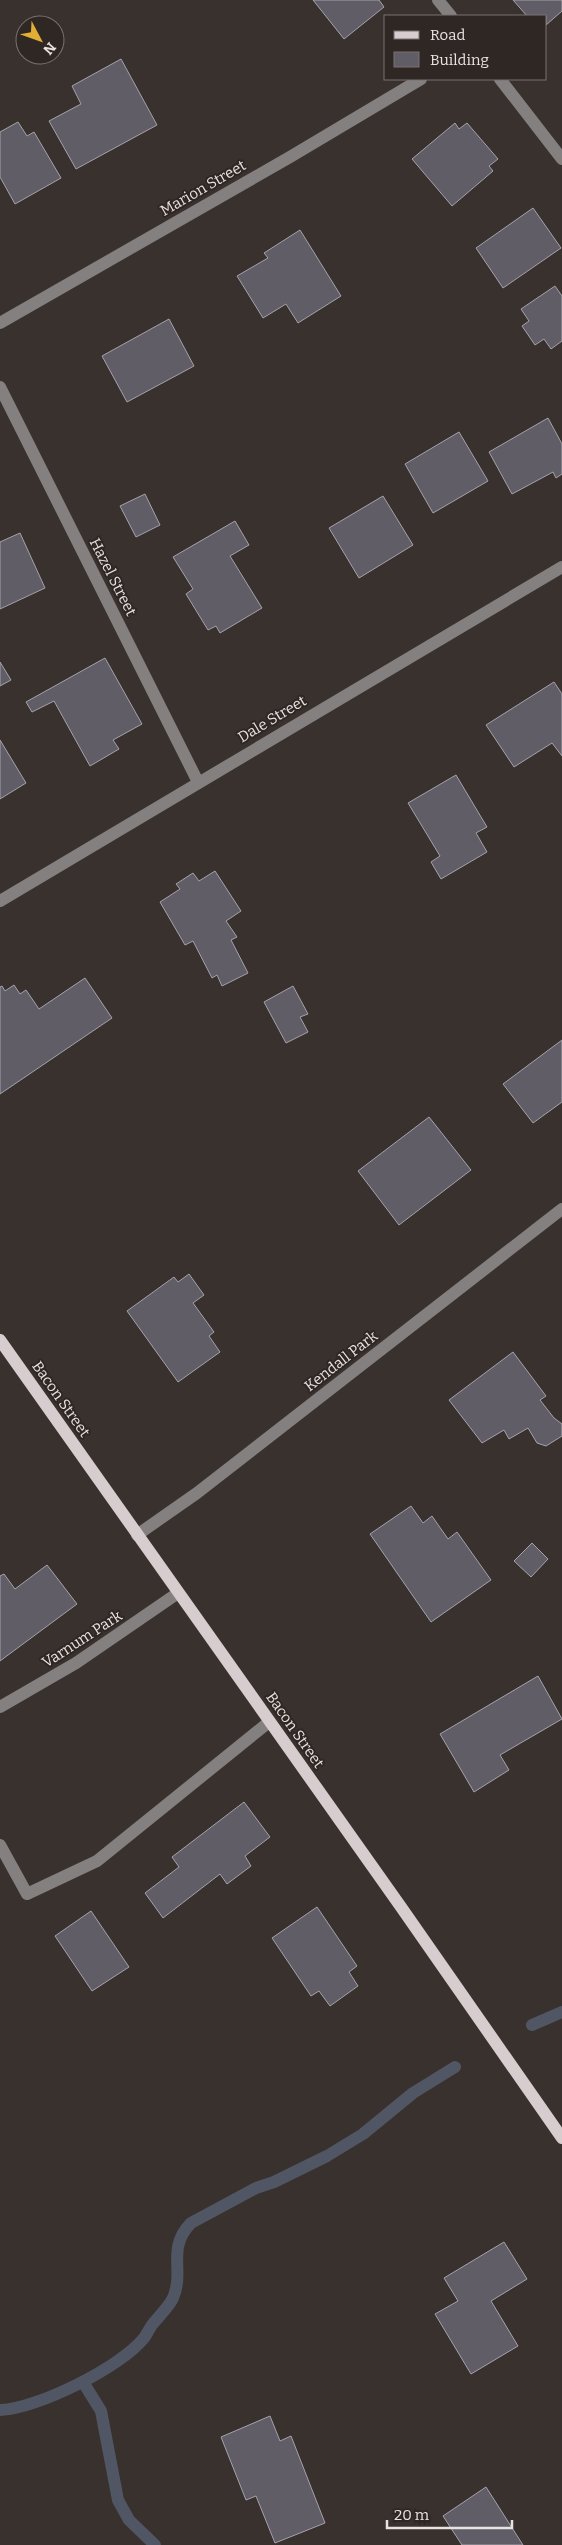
<svg xmlns="http://www.w3.org/2000/svg" width="562" height="2545" font-family="Bitter,serif">
<rect width="100%" height="100%" fill="#39312e"/>
<g fill="none" stroke-linecap="round" stroke-linejoin="round">
<!-- stream -->
<path stroke="#505663" stroke-width="12" d="M532,2025L562,2012
M83,2382L101,2411L118,2500L129,2520L155,2545
M0,2410C37,2409 121,2367 144,2338C147,2334 149,2329 152,2325C159,2316 168,2308 173,2298C185,2270 166,2249 191,2223L256,2188L274,2182L327,2156L363,2134L413,2093L455,2067"/>
</g>
<!-- building -->
<path fill="#615d66" stroke="#a6a2ab" d="M313,0H379L384,7L344,39Z
M513,0H562V11L546,25V16H527Z
M121,59L157,125L76,169L49,121L81,104L72,86Z
M18,122L27,136L34,132L61,178L15,204L0,177V132Z
M455,123L459,129L467,123L498,159L489,166L493,171L452,206L412,159Z
M533,208L561,248L503,288L476,248Z
M300,230L341,296L298,323L286,304L263,318L237,276L268,258L264,253Z
M555,286L562,296V341L551,349L544,339L535,345L522,326L529,321L521,309Z
M169,319L194,366L127,402L102,356Z
M548,418L562,444V474L556,478L553,472L512,494L489,452Z
M459,432L488,481L433,513L405,464Z
M145,494L160,525L136,537L120,506Z
M383,496L413,545L359,578L329,528Z
M235,521L249,545L230,556L262,608L220,633L216,626L208,630L186,594L193,589L173,557Z
M20,533L45,588L0,609V542Z
M105,658L142,724L113,740L119,749L90,766L54,701L32,712L26,702Z
M0,662L11,680L0,686Z
M554,682L562,694V756L552,743L514,767L486,725Z
M0,740L26,783L0,799Z
M456,775L487,827L476,833L487,852L441,879L431,862L440,856L408,803Z
M215,871L241,911L226,921L237,937L231,940L248,973L222,986L217,975L212,978L193,941L185,945L160,902L180,889L176,884L193,873L199,881Z
M85,978L112,1018L0,1094V987L2,986L5,991L14,985L20,994L26,990L39,1009Z
M293,986L308,1014L300,1017L308,1032L286,1043L264,1002Z
M562,1040V1102L533,1123L503,1084Z
M429,1117L471,1170L399,1225L358,1171Z
M189,1274L204,1295L193,1303L214,1332L209,1336L220,1352L178,1382L127,1311L174,1277L178,1282Z
M513,1352L546,1396L540,1400L554,1418L562,1424V1436L546,1446L537,1443L528,1428L509,1439L504,1430L482,1443L449,1400Z
M411,1506L423,1523L432,1516L448,1539L457,1532L491,1580L431,1622L370,1534Z
M532,1543L548,1559L531,1577L514,1561Z
M47,1565L77,1604L0,1661V1576L4,1574L15,1589Z
M538,1676L562,1719L500,1755L509,1770L474,1792L440,1734Z
M244,1802L270,1837L245,1856L251,1866L227,1884L220,1874L163,1918L145,1893L179,1867L172,1857Z
M317,1907L357,1966L349,1972L358,1986L330,2006L319,1991L311,1996L272,1938Z
M91,1911L129,1967L92,1991L55,1936Z
M504,2242L527,2279L491,2301L518,2346L471,2374L435,2314L458,2301L444,2278Z
M270,2416L280,2441L291,2436L325,2523L275,2543L256,2496L246,2500L221,2437Z
M486,2487L523,2545H462L443,2516Z"/>
<g fill="none" stroke-linecap="round" stroke-linejoin="round">
<!-- minor -->
<path stroke="#858080" stroke-width="12" d="M438,0L451,16
M500,79L562,159
M0,323L290,157L421,79
M0,387L198,782
M0,901L562,567
M137,1535L197,1493L562,1209
M0,1707L76,1663L178,1593
M0,1845L27,1894L97,1861L269,1722"/>
<!-- major -->
<path stroke="#d7cdce" stroke-width="12" d="M0,1340L401,1907L562,2138"/>
</g>
<g text-anchor="middle" dominant-baseline="central" stroke-width="4" stroke-linejoin="round" paint-order="stroke">
<!-- street labels -->
<g font-size="15" fill="#e8e3e1" stroke="#2f2724">
<text transform="translate(203 188) rotate(-30)">Marion Street</text>
<text transform="translate(113 577) rotate(63)">Hazel Street</text>
<text transform="translate(272 719) rotate(-31)">Dale Street</text>
<text transform="translate(341 1361) rotate(-38)">Kendall Park</text>
<text transform="translate(61 1399) rotate(55)">Bacon Street</text>
<text transform="translate(82 1639) rotate(-33)">Varnum Park</text>
<text transform="translate(295 1730) rotate(55)">Bacon Street</text>
</g>
</g>
<!-- legend -->
<rect x="384" y="15" width="162" height="65" fill="#2f2724" stroke="#797270"/>
<rect x="394" y="31" width="25" height="8" fill="#d7cdce" stroke="#797270"/>
<text x="430" y="40" font-size="15" fill="#e8e3e1">Road</text>
<rect x="394" y="52" width="25" height="15" fill="#615d66" stroke="#797270"/>
<text x="430" y="65" font-size="15" fill="#e8e3e1">Building</text>
<!-- north arrow -->
<g transform="translate(40 40) rotate(131)"><circle r="24" fill="#2f2724" stroke="#797270"/>
<path d="M0-4L9 19L0 12L-9 19Z" fill="#e0af34"/>
<text y="-8" font-size="14" font-weight="bold" text-anchor="middle" fill="#e8e3e1">N</text>
</g>
<!-- scale -->
<path d="M387 2520v8h125v-8" fill="none" stroke="#e8e3e1" stroke-width="2.5"/>
<text x="394" y="2520" font-size="15" fill="#e8e3e1" stroke="#2f2724" stroke-width="4" paint-order="stroke">20 m</text>
</svg>
